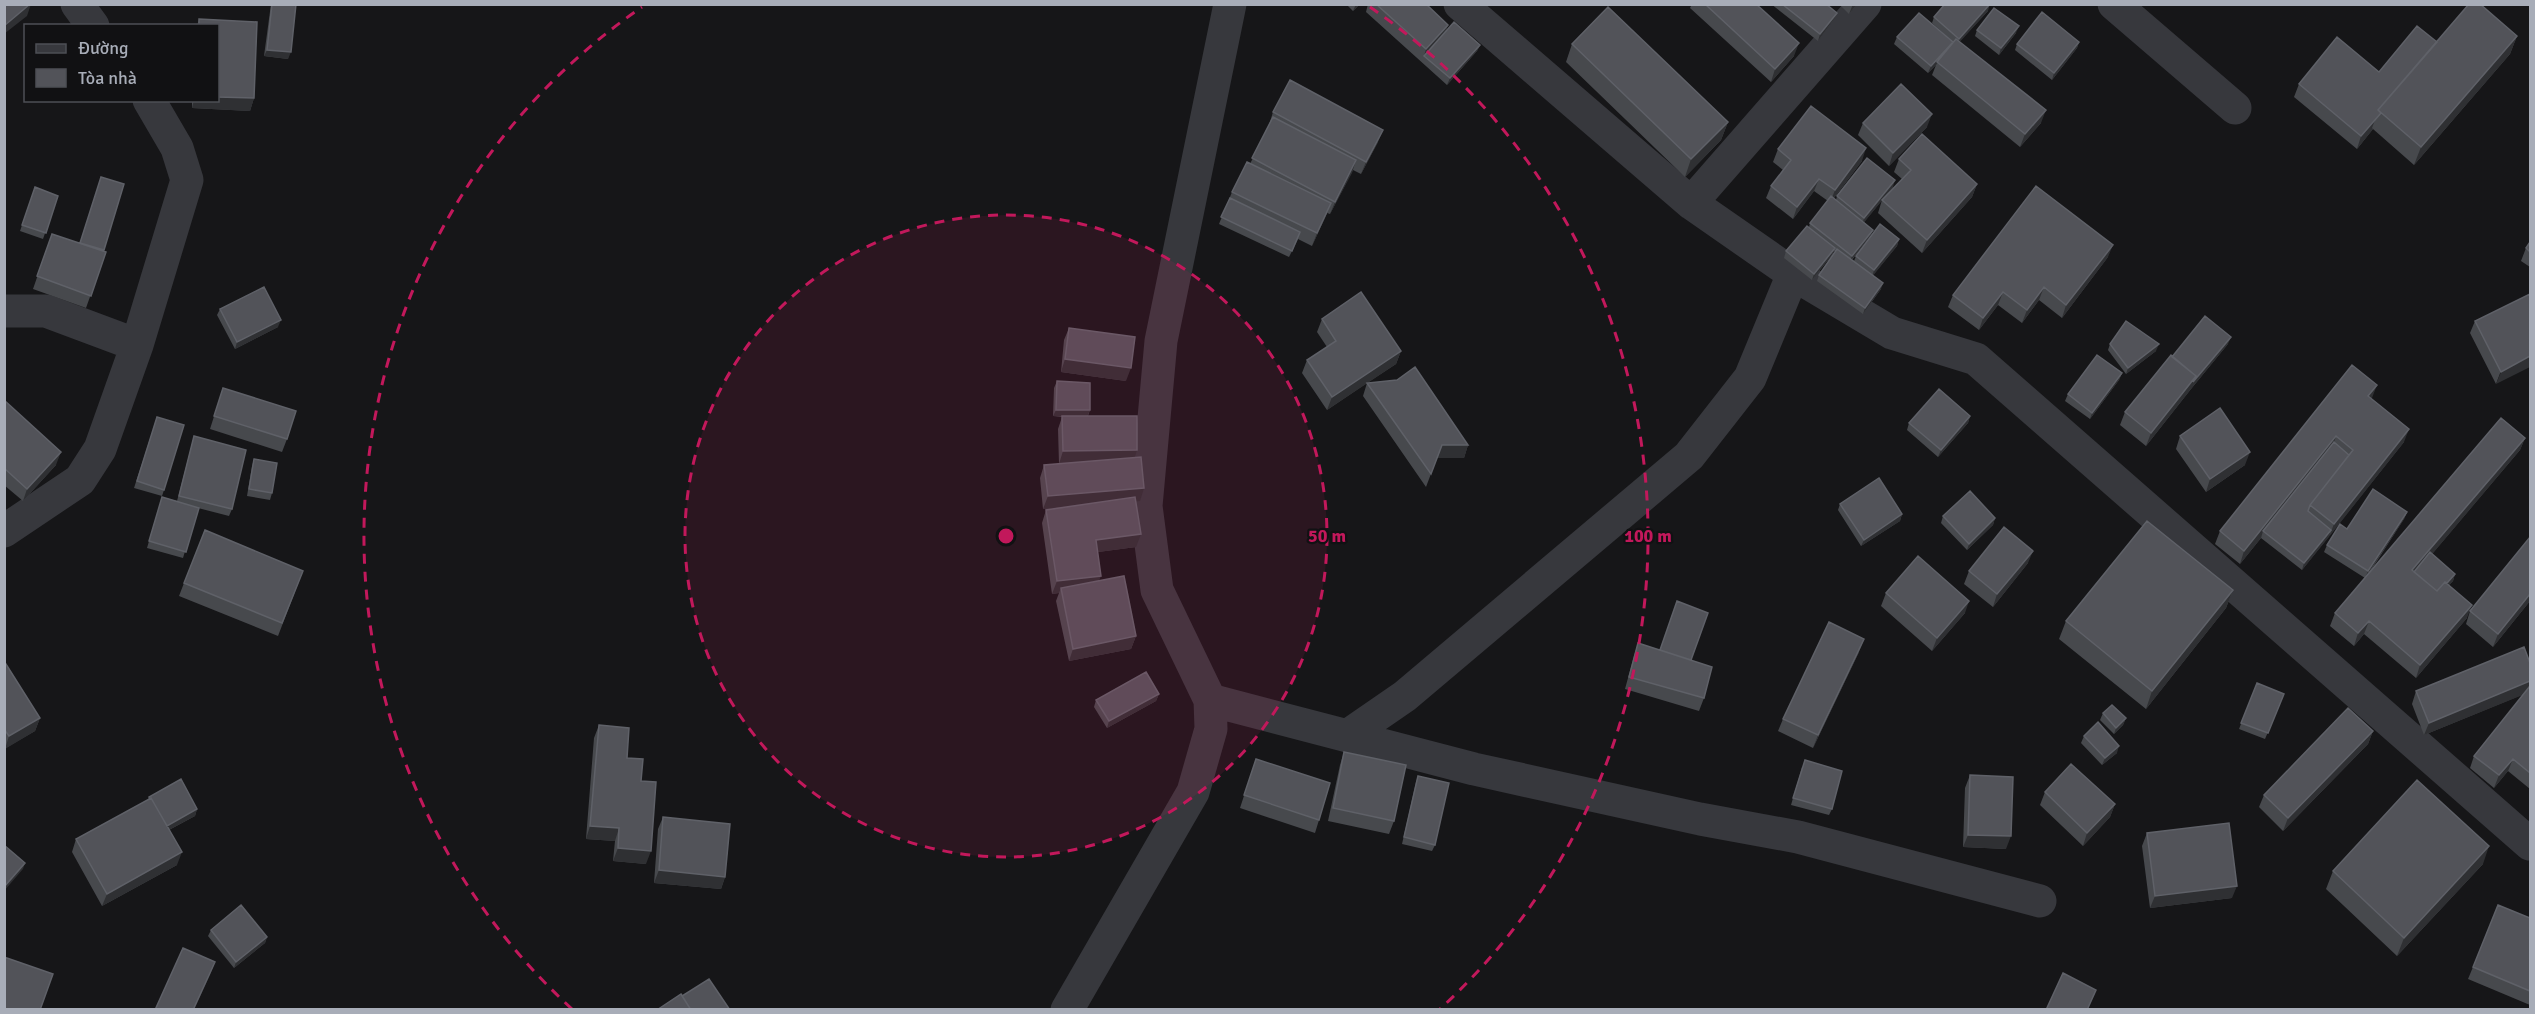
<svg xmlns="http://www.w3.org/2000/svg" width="2535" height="1014" font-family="Signika,sans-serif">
<rect width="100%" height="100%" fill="#161618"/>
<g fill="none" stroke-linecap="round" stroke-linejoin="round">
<!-- minor -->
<path stroke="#37383d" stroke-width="33" d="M77,4L93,26
M1460,4L1691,203L1793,274L1892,333L1976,359L2530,844
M2114,4L2235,108
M1691,203L1865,4
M4,311H46L137,345
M4,531L80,480L100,449L137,345L187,180L177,148L149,100
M1210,700L1474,769L1700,819L1798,837L2040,901
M1347,736L1405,696L1689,456L1750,378L1793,274
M1067,1010L1193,792L1211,729L1210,700L1157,590L1146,506L1161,341L1230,4"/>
</g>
<!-- wall -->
<path fill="#47494d" d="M271,4H296L288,59L264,56Z
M1346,4H1360L1353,11Z
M1368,4H1426L1448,25L1446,30L1480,45L1477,51L1447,85L1366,12Z
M1692,4H1756L1794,56L1771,82L1690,8Z
M1771,4H1826L1834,19L1818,41Z
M1839,4H1857L1849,14Z
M1988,11L1959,42L2041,123L2020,147L1932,75L1936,65L1928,73L1894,44L1897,37L1953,42L1932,23L1934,17Z
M199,19L257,22L254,98L250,111L192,108V100H218V26H197Z
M1977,30L2016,33L1999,55L1975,36Z
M2517,36L2510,54L2414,165L2373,129L2357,149L2294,97L2299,84L2379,72L2437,42Z
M2079,42L2077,48L2052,80L2015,50L2017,44Z
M1572,44L1728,122L1721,140L1685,177L1566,62Z
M1273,112L1378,142L1361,174L1353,170L1330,214L1327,213L1312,246L1298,239L1289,257L1219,224L1232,192L1250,164L1269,125Z
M1863,123L1927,127L1889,166L1858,135Z
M1778,149L1862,161L1834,198L1836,200L1837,196L1893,187L1864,222L1873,230L1870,236L1852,260L1854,261L1856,256L1899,239L1897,246L1873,275L1881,289L1863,314L1817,281L1819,275L1836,252L1834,251L1832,255L1812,280L1784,258L1786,251L1809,227L1810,223L1828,201L1814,191L1793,219L1766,198L1771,186L1783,170L1773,162Z
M1899,159L1977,184L1972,197L1922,253L1878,213L1882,200L1902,179L1894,172Z
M124,184L103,251L106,252L86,308L33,289L52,234L79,243Z
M35,187L58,196L43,239L20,231Z
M2530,242V267L2521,261L2526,248Z
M2108,257L2062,318L2039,300L2022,323L1998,305L1979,330L1948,307L1953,295Z
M2530,294L2496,384L2470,333L2475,321Z
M220,309L278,327L235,349L217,315Z
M1322,319L1401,351L1396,364L1367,383L1468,445L1464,458H1437L1426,487L1363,396L1367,383L1327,410L1302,373L1307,360L1327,347L1317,332Z
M1069,328L1126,381L1061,372L1064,340Z
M2110,344L2156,351L2126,374L2108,350Z
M2228,344L2191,389L2146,446L2120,425L2125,412L2172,357Z
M2122,373L2119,380L2090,419L2065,401L2068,394Z
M1057,381L1090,410L1088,416L1135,457L1140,501H1136V547L1098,552L1099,581L1136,636L1131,649L1069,661L1056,601L1059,593L1052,594L1042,523L1046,510L1073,507L1043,509L1040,478L1044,465L1066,463L1059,464L1058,429L1062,417L1053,416L1054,388Z
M223,388L287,439L282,452L210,429Z
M2372,398L2371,399L2404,442L2302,570L2261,538L2240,564L2215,544L2220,531Z
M4,400L56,465L23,501L4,485Z
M1970,416L1968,423L1938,457L1907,430L1909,423Z
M157,417L164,490L162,496L134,488Z
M194,436L232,509L229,516L198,508L183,558L147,548L162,497L177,501Z
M2180,436L2245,465L2206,492L2176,449Z
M2525,438L2520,450L2432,554L2455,574L2453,581L2449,585L2467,618L2416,678L2364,634L2354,646L2330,626L2335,613L2365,578L2324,552L2327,545L2347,529L2407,512L2404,519L2368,575Z
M254,459L272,493L270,500L247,496L252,466Z
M1840,504L1902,514L1900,521L1861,546L1838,510Z
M1943,516L1995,518L1993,525L1967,550L1941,523Z
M2028,563L1993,607L1964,584L1969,571Z
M303,571L278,636L179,596L184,583Z
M2233,590L2226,608L2146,709L2059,639L2066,621Z
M1886,593L1965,613L1932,651L1881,606Z
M2530,601L2493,647L2466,624L2470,611Z
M1638,643L1691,660L1704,698L1699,711L1625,689L1634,656Z
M1859,652L1813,748L1778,731L1783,719Z
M4,661L40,718L35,731L4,749Z
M2530,663V789L2508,771L2494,788L2470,768L2474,756L2524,694L2424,735L2412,704L2416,691Z
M2257,683L2284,694L2265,739L2239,729Z
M1159,694L1156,701L1107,728L1094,707L1096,700Z
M2103,713L2126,718L2123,725L2114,734L2100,720Z
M599,725L627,758L641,781L646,864L613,861L615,841L586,839L594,738Z
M2373,731L2368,744L2283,831L2259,807L2264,795Z
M2084,736L2117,753L2102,765L2081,743Z
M1344,752L1394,821L1389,834L1328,821L1340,765Z
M1256,759L1319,820L1315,833L1240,808Z
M1802,767L1832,809L1829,815L1791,805Z
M1970,775L2006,849L1963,847L1965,788Z
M1418,776L1435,845L1432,851L1402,844L1416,782Z
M2045,792L2115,804L2110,817L2083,846L2040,805Z
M149,797L197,809L195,816L169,830L177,865L102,906L72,852L76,839L148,800Z
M663,817L725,877L721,889L654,883L658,829Z
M2147,833L2232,898L2150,908L2142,846Z
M2483,864L2397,956L2326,889L2333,871Z
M2530,918V1005L2468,979L2473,967Z
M211,930L267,937L265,943L234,968L208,936Z"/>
<!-- shaded-wall -->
<path fill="#2f3033" d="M30,4H31L27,16L4,34V26Z
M1356,4H1360L1353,11Z
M1853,4H1857L1849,14Z
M1990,4L1988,11L1957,45L1959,39Z
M1837,13L1834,19L1818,41L1820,34Z
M1448,25L1444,37L1424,56L1426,49Z
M2019,26L2016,33L1999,55L2001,48Z
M2517,36L2510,54L2414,165L2421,147Z
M1953,42L1936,65L1928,73L1931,66Z
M2079,42L2077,48L2052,80L2054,73Z
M1799,43L1794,56L1771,82L1775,69Z
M1480,45L1477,51L1447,85L1450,78Z
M267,50L291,52L288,59L264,56Z
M218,97L254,98L250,111L192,108L194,100H218Z
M2046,110L2041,123L2020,147L2025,134Z
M1932,114L1927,127L1889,166L1893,153Z
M2375,120L2372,128L2373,129L2357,149L2361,136Z
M1728,122L1721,140L1685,177L1691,159Z
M1383,130L1378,142L1361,174L1366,162Z
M1866,148L1862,161L1830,203L1835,190Z
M1356,160L1352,173L1330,214L1335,202Z
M1819,179L1814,191L1793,219L1797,207Z
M1895,180L1893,187L1862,225L1864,218Z
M1977,184L1972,197L1922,253L1927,240Z
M1331,203L1326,216L1312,246L1317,233Z
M1873,230L1870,236L1849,263L1852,256Z
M1899,239L1897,246L1872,277L1874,270Z
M2113,245L2108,257L2062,318L2066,305Z
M1835,248L1832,255L1812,280L1814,274Z
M1883,283L1881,289L1863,314L1865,308Z
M2044,287L2039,300L2022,323L2027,310Z
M2003,292L1998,305L1979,330L1983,318Z
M281,320L278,327L235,349L237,342Z
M2231,337L2228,344L2191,389L2146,446L2151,433L2196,376Z
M2159,344L2156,351L2126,374L2128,368Z
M1401,351L1396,364L1327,410L1332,397Z
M2530,356V367L2496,384L2501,372Z
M1065,359L1131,368L1126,381L1061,372Z
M2122,373L2119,380L2090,419L2092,413Z
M2377,385L2372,398L2364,409L2368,396Z
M1056,410H1090L1087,417L1053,416Z
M1970,416L1968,423L1938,457L1941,450Z
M2409,429L2404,442L2329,537L2334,524Z
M2336,436L2332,449L2263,531L2261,538L2240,564L2244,551Z
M2525,438L2520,450L2412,578V570Z
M1442,445H1468L1464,458H1437L1426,487Z
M1137,450L1133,463L1059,464L1063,451Z
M61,452L56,465L23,501L27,489Z
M2250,452L2245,465L2206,492L2210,479Z
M1144,488L1140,501L1043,509L1048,496Z
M2407,512L2404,519L2365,578L2368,571Z
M1902,514L1900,521L1861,546L1864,540Z
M1995,518L1993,525L1967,550L1969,544Z
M2331,530L2329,537L2302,570L2304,563Z
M1141,534L1136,547L1091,553L1096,540Z
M2033,551L2028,563L1993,607L1997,594Z
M2455,574L2453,581L2432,604L2435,598Z
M1101,576L1096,588H1061L1059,593L1052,594L1057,581Z
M2233,590L2226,608L2146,709L2152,691Z
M2530,594V601L2493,647L2498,634Z
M1969,601L1965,613L1932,651L1937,638Z
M2472,605L2467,618L2416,678L2420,665Z
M2369,621L2364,634L2354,646L2358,633Z
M1136,636L1131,649L1069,661L1073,649Z
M1864,639L1859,652L1813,748L1818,735Z
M2530,681V692L2424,735L2429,723Z
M1159,694L1156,701L1107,728L1109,721Z
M40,718L35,731L5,749L9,736Z
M2126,718L2123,725L2114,734L2116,728Z
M2373,731L2368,744L2283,831L2288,818Z
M2119,746L2117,753L2102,765L2105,758Z
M2513,759L2508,771L2494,788L2499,775Z
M2115,804L2110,817L2083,846L2087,833Z
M197,809L195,816L163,833L165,827Z
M590,826L619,828L615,841L586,839Z
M1968,835L2011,836L2006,849L1963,847Z
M2489,846L2483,864L2397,956L2404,938Z
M618,848L651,851L646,864L613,861Z
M182,852L177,865L102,906L107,894Z
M25,863L23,869L4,891V887Z
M659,870L725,877L721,889L654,883Z
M2237,886L2232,898L2150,908L2155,896Z
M267,937L265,943L234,968L236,962Z
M215,962L210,975L194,1010H193Z"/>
<!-- building -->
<path fill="#525359" stroke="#5f6168" stroke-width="1.5" d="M4,4H30L4,26Z
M272,4H296L291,52L267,50Z
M1376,4H1426L1448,25L1426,49Z
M1705,4H1756L1799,43L1775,69Z
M1782,4H1826L1837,13L1820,34Z
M1945,4H1990L1959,39L1934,17Z
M2469,4H2480L2517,36L2421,147L2378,110Z
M1608,7L1728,122L1691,159L1572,44Z
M1994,8L2019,26L2001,48L1977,30Z
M2042,12L2079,42L2054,73L2017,44Z
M1919,13L1953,42L1931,66L1897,37Z
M199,19L257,22L254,98L218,97V26H199Z
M1454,22L1480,45L1450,78L1424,56Z
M2417,26L2437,42L2378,110L2381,113L2361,136L2299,84L2337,37L2379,72Z
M1956,39L2046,110L2025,134L1937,62Z
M1290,80L1383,130L1366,162L1273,112Z
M1901,84L1932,114L1893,153L1863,123Z
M1811,106L1866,148L1835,190L1819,179L1797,207L1771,186L1791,160L1778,149Z
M1273,117L1356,160L1335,202L1252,158Z
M1922,134L1977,184L1927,240L1882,200L1911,170L1899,159Z
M1867,158L1895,180L1864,218L1837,196Z
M1247,162L1331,203L1317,233L1232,192Z
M101,177L124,184L104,250L80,243Z
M2036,186L2113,245L2066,305L2044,287L2027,310L2003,292L1983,318L1953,295Z
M35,187L58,196L46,233L22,225Z
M1831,196L1873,230L1852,256L1810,223Z
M1230,198L1300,232L1292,251L1221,217Z
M1880,224L1899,239L1874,270L1856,256Z
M1807,226L1835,248L1814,274L1786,251Z
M52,234L106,252L91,296L37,276Z
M2530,242V252L2526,248Z
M1837,249L1883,283L1865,308L1819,275Z
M264,287L281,320L237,342L220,309Z
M1361,292L1401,351L1332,397L1307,360L1336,341L1322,319Z
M2530,294V356L2501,372L2475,321Z
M2205,316L2231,337L2193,382L2196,376L2172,357Z
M2126,321L2159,344L2128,368L2110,344Z
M1069,328L1135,337L1131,368L1065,359Z
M2097,355L2122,373L2092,413L2068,394Z
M2171,355L2196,376L2151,433L2125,412Z
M2352,365L2377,385L2368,396L2409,429L2334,524L2310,505L2353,450L2336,436L2244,551L2220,531Z
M1415,367L1468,445H1442L1431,474L1367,383L1397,380Z
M1057,381L1090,383V410H1056Z
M223,388L296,411L287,439L214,416Z
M1939,389L1970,416L1941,450L1909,423Z
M4,400L61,452L27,489L4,468Z
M2220,408L2250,452L2210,479L2180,436Z
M1062,416H1137V450L1063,451Z
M157,417L184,425L164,490L137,481Z
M2501,418L2525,438L2412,570L2437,591L2445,582L2472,605L2420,665L2369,621L2358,633L2335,613Z
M194,436L246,450L232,509L179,496Z
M2334,442L2349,455L2310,505L2308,511L2331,530L2304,563L2263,531Z
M1141,457L1144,488L1048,496L1044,465Z
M254,459L277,463L272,493L249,489Z
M1879,478L1902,514L1864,540L1840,504Z
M2373,489L2407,512L2368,571L2327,545L2340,524L2347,529Z
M1970,491L1995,518L1969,544L1943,516Z
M162,497L199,508L186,552L149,541Z
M1135,497L1141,534L1096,540L1101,576L1057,581L1046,510Z
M2147,521L2233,590L2152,691L2066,621Z
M2004,527L2033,551L1997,594L1969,571Z
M205,530L303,571L282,623L184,583Z
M2530,537V594L2498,634L2470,611Z
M2430,552L2455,574L2447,583L2445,582L2437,591L2414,572Z
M1918,556L1969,601L1937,638L1886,593Z
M1124,576L1136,636L1073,649L1061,588Z
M1677,601L1708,613L1691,660L1660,650Z
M1829,622L1864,639L1818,735L1783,719Z
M1638,643L1712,667L1704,698L1629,677Z
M2524,647L2530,663V681L2429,723L2416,691Z
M4,661L40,718L9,736L4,729Z
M1146,672L1159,694L1109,721L1096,700Z
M2257,683L2284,694L2268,733L2241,723Z
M2530,686V773L2513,759L2499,775L2474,756Z
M2112,705L2126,718L2116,728L2103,713Z
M2348,708L2373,731L2288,818L2264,795Z
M2098,722L2119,746L2105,758L2084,736Z
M599,725L629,728L627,758L643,759L641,781L656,782L651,851L618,848L619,828L590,826Z
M1344,752L1406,765L1394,821L1333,808Z
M1256,759L1330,783L1319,820L1244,795Z
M1805,760L1842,771L1832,809L1793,798Z
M2071,764L2115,804L2087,833L2045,792Z
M1970,775L2013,777L2011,836L1968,835Z
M1418,776L1449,783L1435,845L1404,837Z
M181,779L197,809L167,826L151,798L150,799L149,797Z
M2417,780L2489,846L2404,938L2333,871Z
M151,798L182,852L107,894L76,839Z
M663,817L730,824L725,877L659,870Z
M2229,823L2237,886L2155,896L2147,833Z
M4,845L25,863L4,887Z
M241,905L267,937L236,962L211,930Z
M2498,905L2530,918V991L2473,967Z
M183,948L215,962L193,1010H155Z
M4,957L53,974L40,1010H4Z
M2063,973L2096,990L2087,1010H2046Z
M709,979L730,1010H691L682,996Z
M681,994L691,1010H657Z"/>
<!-- distance rings -->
<circle cx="1006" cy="536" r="321" fill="#c2185b" fill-opacity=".12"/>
<g fill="none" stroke="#c2185b" stroke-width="3" stroke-dasharray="10 8">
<circle cx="1006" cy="536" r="321"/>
<path d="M572 1009A642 642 0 0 1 642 7M1370 7A642 642 0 0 1 1440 1009"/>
</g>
<circle cx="1006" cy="536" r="9" fill="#c2185b" stroke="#111113" stroke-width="3"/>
<g font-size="18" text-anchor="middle" font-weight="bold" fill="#c2185b" stroke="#111113" stroke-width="4.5" stroke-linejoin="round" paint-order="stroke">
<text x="1327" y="542">50 m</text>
<text x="1648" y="542">100 m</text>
</g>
<!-- border -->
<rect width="2535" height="1014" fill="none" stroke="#a8adb8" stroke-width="12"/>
<!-- legend -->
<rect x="24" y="24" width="195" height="78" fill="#111113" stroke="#4d4f55" stroke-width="1.5"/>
<rect x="36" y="44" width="30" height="9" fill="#37383d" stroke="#4d4f55" stroke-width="1.5"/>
<text x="78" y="54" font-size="18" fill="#a8adb8">Đường</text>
<rect x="36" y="69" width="30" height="18" fill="#525359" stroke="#4d4f55" stroke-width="1.5"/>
<text x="78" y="84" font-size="18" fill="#a8adb8">Tòa nhà</text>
</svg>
